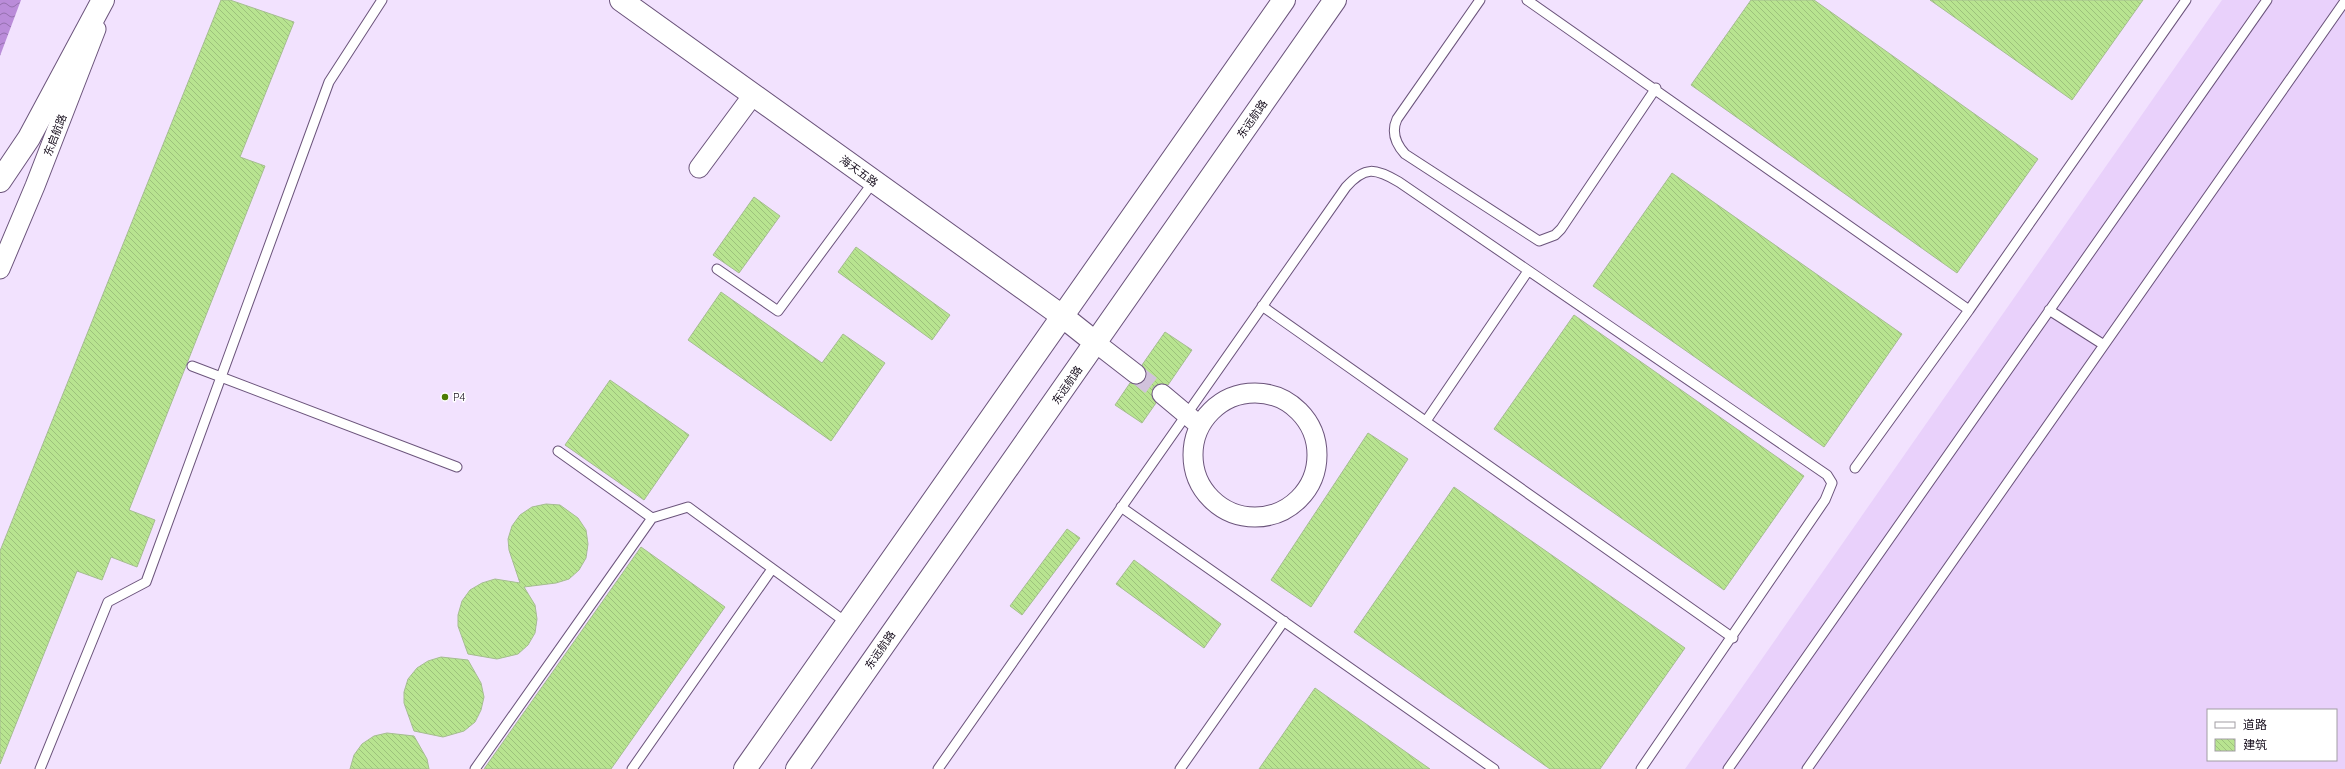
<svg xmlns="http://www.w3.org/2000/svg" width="2345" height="769" font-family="Quicksand,'Noto Sans SC',sans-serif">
<defs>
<pattern id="water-waves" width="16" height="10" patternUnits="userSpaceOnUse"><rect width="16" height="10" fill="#ba8cd9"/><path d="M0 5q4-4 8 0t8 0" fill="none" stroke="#9671af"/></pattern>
<pattern id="building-back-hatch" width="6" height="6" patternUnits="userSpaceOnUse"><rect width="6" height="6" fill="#b8e490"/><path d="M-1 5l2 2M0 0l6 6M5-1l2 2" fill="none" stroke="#9dc27c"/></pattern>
</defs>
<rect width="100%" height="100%" fill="#f2e2fe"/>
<!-- built -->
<path fill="#e9d1fb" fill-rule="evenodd" d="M2222,0H2345V769H1685ZM2208,710H2336V760H2208Z"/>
<!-- water -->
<path fill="url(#water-waves)" d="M0,0H21L0,56Z"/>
<!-- building -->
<path fill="url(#building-back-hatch)" stroke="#a5bd90" d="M221,0H230L294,22L240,157L265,166L129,510L155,520L137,567L111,557L102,580L77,571L0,764V551Z
M1751,0H1814L2038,159L1957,273L1691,85Z
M1930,0H2143L2072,100Z
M1672,173L1902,334L1824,447L1593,286Z
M754,197L780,216L739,273L713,255Z
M856,247L950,315L932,340L838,272Z
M721,292L822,363L843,334L885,363L831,441L688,340Z
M1574,315L1804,476L1724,590L1494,429Z
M1165,332L1192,350L1168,385L1159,384L1153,387L1152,397L1156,403L1142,423L1115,405L1130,383L1140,384L1145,380L1146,370L1142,365Z
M610,380L689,435L644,500L565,445Z
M1368,433L1408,459L1311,607L1271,580Z
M1454,487L1685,648L1600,769H1550L1354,632Z
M546,504L560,505L578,518L586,530L588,544L586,558L579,570L569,579L556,583L524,587L535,605L537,619L535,633L528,645L518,654L497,659L468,654L458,626V615L462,601L470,590L482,583L495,579L520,583L509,550L508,539L512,526L520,515L532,507Z
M1067,529L1080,538L1022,615L1010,606Z
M641,547L725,607L611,769H484Z
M1134,560L1221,624L1204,648L1116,584Z
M441,657L468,660L481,683L484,697L481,710L475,722L464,731L443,737L414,731L404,703V692L408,679L417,668L428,661Z
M1315,688L1430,769H1259Z
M387,733L414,736L427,759L429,769H350L354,755L362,744L374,736Z"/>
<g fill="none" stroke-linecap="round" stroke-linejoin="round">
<!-- street-tunnel -->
<path stroke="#d1c2dc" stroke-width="19" stroke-dasharray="19 10" stroke-linecap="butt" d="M1136,374L1162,394"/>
<defs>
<path id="lane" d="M1480,0L1397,119C1391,132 1396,144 1405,154L1539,241L1555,235L1561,229L1656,88
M1527,0L1969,310L1855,468
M717,269L778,311L874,181
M1262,306L1733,638
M1969,310L2186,0
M2049,310L2104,345
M192,366L457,467
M1426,421L1528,271
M558,451L652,518
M1121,507L1494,769
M40,769L108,602L146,582L329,82L382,0
M475,769L652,518L688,507L847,623
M632,769L772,569
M938,769L1346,187C1365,166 1375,168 1399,182L1827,475L1832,483L1825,500L1641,769
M1180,769L1284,621
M1728,769L2267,0
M1807,769L2345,1"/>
<path id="street" d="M699,168L753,95
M0,269L35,186L96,29
M1096,343L1136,374
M1193 455a62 62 0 1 1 124 0a62 62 0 1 1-124 0Z
M1162,394L1199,425"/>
<path id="secondary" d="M621,0L1062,316L1096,343
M745,769L1284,0
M797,769L1335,0"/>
<path id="highway" d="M0,181L29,138L103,0"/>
</defs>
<!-- lane casing -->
<use href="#lane" stroke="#6b547b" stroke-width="11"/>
<!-- street casing -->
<use href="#street" stroke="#6b547b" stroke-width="21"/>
<!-- secondary casing -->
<use href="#secondary" stroke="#6b547b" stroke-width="24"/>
<!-- highway casing -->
<use href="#highway" stroke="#6b547b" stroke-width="24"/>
<!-- lane -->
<use href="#lane" stroke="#fff" stroke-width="9"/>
<!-- street -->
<use href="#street" stroke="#fff" stroke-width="19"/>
<!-- secondary -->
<use href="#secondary" stroke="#fff" stroke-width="22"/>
<!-- highway -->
<use href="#highway" stroke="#fff" stroke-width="22"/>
</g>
<!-- markers -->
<circle fill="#4d7c02" stroke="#fff" stroke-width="1.5" cx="445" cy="397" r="4"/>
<g text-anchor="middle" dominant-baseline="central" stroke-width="3" stroke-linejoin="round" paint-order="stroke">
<!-- street labels -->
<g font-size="11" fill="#160d1c" stroke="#fff">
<text transform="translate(1252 119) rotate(-55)">东远航路</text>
<text transform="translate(55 135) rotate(-69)">东启航路</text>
<text transform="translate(859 171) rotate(36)">海天五路</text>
<text transform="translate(1067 385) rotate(-55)">东远航路</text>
<text transform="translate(880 650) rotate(-55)">东远航路</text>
</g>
<!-- poi labels -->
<g font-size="11" fill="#160d1c" stroke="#fff" text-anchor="start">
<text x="453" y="397">P4</text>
</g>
</g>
<!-- legend -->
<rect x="2207" y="709" width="130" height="52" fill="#ffffff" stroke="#a29ea4"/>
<rect x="2215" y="722" width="20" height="6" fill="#ffffff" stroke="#a29ea4"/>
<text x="2243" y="729" font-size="12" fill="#160d1c">道路</text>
<rect x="2215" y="739" width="20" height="12" fill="url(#building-back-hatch)" stroke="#a29ea4"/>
<text x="2243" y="749" font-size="12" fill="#160d1c">建筑</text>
</svg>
